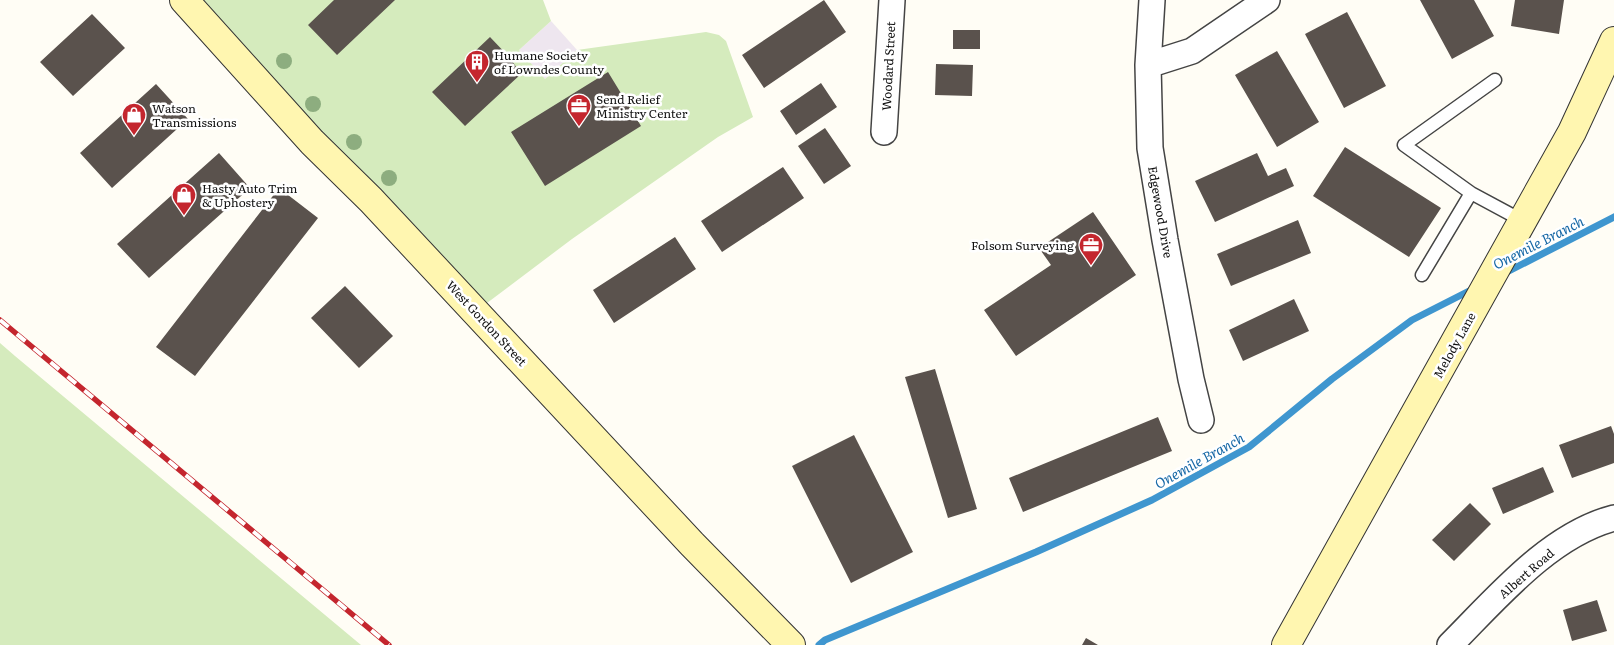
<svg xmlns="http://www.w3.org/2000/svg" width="1614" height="645" font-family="Literata,serif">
<rect width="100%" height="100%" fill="#fffdf5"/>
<!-- industrial -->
<path fill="#eee6ef" d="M551,21L577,50L545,79L519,50Z"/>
<!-- green -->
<path fill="#d5ebbd" d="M193,0H543L551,21L519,50L545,79L577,50L706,32L719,35L726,41L753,117L718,137L572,239L483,306Z
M0,343L15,356L361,645H0Z"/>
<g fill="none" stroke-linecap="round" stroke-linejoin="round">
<!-- stream -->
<path stroke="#3f96cf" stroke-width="7" d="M1503,274L1614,217
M819,645L825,640L1036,552L1152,500L1249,447L1332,379L1412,320L1473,289"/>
</g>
<!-- building -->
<path fill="#5a524d" d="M334,0H395L337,55L308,25Z
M824,0L846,32L764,88L742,55Z
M1420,0H1474L1494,36L1452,59Z
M1515,0H1564L1559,34L1511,26Z
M1347,12L1386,86L1344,108L1305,34Z
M92,14L125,48L73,96L40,62Z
M953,30H980V49H953Z
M490,37L510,58L521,74L465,126L432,92Z
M1277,51L1319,122L1277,147L1235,75Z
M936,64L973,65L972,96L935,95Z
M608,72L641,126L545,186L511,132Z
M821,83L837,107L796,135L780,111Z
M156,84L188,119L112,188L80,153Z
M825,128L851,166L824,184L798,146Z
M1345,147L1441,208L1409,257L1313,196Z
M219,153L250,188L149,278L117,244Z
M1257,153L1268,176L1286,168L1294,186L1215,222L1195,181Z
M783,167L804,198L722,252L701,221Z
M279,188L318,218L195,376L156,347Z
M1093,212L1136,275L1016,356L984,310L1051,265L1039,248Z
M1298,220L1311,253L1231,286L1217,254Z
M675,237L696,269L614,323L593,290Z
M345,286L393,336L359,368L311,318Z
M1294,299L1309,331L1243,361L1229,330Z
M935,369L977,509L948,518L905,377Z
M1158,417L1172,451L1023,512L1009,478Z
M1611,426L1614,434V463L1572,478L1559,445Z
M854,435L913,552L851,583L792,466Z
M1543,467L1554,492L1503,514L1492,488Z
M1470,503L1491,524L1454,561L1432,540Z
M1597,600L1607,631L1572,641L1563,610Z
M1086,638L1098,645H1082Z"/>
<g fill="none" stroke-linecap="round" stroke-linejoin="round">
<defs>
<path id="lane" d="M1471,193L1404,145L1495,80
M1422,275L1471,193L1523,221"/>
<path id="street" d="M1152,0L1148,65L1150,148L1165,240L1191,379L1201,420
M1148,65L1192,51L1267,0
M884,132L892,0
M1450,645C1496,599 1549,535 1614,518"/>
<path id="secondary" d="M184,0L312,142L371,200L692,544L791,645
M1286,645L1572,132L1614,41"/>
</defs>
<!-- lane casing -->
<use href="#lane" stroke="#444" stroke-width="15"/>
<!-- street casing -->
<use href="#street" stroke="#444" stroke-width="28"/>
<!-- secondary casing -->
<use href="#secondary" stroke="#333" stroke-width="30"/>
<!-- lane -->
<use href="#lane" stroke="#fff" stroke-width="12"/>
<!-- street -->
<use href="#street" stroke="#fff" stroke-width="25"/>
<!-- secondary -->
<use href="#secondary" stroke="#fff6b0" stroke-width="28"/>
<defs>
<path id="rail" d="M0,320L389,645"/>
</defs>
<!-- rail casing -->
<use href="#rail" stroke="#c4262e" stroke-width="5.5"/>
<!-- rail -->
<use href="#rail" stroke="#fff" stroke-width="4" stroke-dasharray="11" stroke-linecap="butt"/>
</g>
<!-- trees -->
<g fill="#8dad7f">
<circle cx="284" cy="61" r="8"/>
<circle cx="313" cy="104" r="8"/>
<circle cx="354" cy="142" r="8"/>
<circle cx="389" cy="178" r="8"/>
</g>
<!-- icons -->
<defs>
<symbol id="building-pin" viewBox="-11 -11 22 30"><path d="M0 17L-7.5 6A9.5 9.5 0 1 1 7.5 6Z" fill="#c4262e" stroke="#fff"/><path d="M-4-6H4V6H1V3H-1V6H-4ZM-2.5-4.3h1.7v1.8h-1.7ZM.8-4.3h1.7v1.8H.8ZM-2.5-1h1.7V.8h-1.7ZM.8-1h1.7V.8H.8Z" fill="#fff"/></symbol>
<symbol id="office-pin" viewBox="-11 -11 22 30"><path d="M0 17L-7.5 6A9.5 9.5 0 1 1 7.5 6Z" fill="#c4262e" stroke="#fff"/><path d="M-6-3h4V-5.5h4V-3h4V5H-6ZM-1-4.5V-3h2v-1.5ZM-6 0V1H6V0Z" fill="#fff"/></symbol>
<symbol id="shop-pin" viewBox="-11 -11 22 30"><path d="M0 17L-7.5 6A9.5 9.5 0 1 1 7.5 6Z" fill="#c4262e" stroke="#fff"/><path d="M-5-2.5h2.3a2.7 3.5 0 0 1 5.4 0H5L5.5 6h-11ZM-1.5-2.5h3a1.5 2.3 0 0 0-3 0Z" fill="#fff"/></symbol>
</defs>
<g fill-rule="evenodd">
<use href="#building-pin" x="463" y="48" width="28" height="38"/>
<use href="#office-pin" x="565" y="92" width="28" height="38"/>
<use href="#shop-pin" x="120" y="101" width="28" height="38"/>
<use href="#shop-pin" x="170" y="181" width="28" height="38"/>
<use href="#office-pin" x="1077" y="231" width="28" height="38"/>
</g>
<g text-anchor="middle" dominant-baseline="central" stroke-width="5" stroke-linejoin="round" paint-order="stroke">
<!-- poi labels -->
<g font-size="12" fill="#111" stroke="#fff" text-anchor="start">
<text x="494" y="55">Humane Society<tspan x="494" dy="14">of Lowndes County</tspan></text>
<text x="596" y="99">Send Relief<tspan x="596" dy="14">Ministry Center</tspan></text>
<text x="152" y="108">Watson<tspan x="152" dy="14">Transmissions</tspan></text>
<text x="202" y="188">Hasty Auto Trim<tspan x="202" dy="14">&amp; Uphostery</tspan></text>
<text x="1074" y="245" text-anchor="end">Folsom Surveying</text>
</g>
<!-- street labels -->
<g font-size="12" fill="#111" stroke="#fff">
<text transform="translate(888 66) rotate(-87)">Woodard Street</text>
<text transform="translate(1161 212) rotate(80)">Edgewood Drive</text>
<text transform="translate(487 323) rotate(47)">West Gordon Street</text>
<text transform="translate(1454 345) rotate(-61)">Melody Lane</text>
<text transform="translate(1526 573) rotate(-41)">Albert Road</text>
</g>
<!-- water labels -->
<g font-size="14" font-style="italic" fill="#1768a6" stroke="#fff">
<text transform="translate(1538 242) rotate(-27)">Onemile Branch</text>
<text transform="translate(1199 460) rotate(-29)">Onemile Branch</text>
</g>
</g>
</svg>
